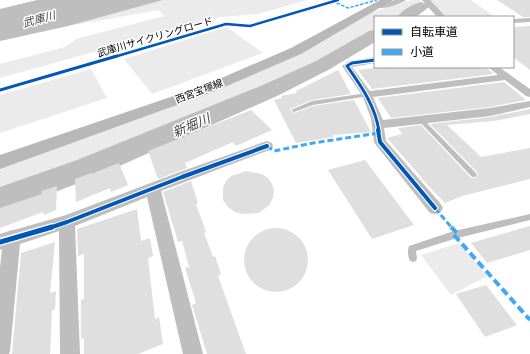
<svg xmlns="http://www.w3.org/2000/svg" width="530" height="354" font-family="Ubuntu,'Noto Sans JP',sans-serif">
<rect width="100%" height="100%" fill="#fff"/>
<!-- green -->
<path fill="#ebebeb" d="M163,0H307L258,14L220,17L0,78V64L65,47L76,39L164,16L159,10L68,26Z
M412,0H420L426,9L412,17H375V40L334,64L294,86L134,143L0,196V168L167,109L363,15Z
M429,0H437L436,2L438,0H471L495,17H446L442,15Z
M227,27L263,53L152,94L124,59Z
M91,69L107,98L0,133V95Z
M459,243L487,276L451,295L421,255Z"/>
<!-- water -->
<path fill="#bebebe" d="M37,0H163L68,26L0,41V9Z"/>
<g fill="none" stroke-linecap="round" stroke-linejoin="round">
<!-- river -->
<path fill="#bebebe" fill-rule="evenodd" d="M421,2L426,4L429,7L416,17H397C402,10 413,4 421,2Z
M375,30V42L330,69L279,95L97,176L0,213V187L77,160L263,85L316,61L369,31Z"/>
</g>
<!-- building -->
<path fill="#dfdfdf" d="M497,0H530V17H523Z
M530,26V70L513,57V27Z
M382,67H485L494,74L372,89L358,70Z
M338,70L351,94L312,100L290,109V110L295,113L313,106L354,100L371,132L333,135V137L296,143L274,100L282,98L281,96L297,93L296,91Z
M504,82L526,100L490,107L391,118L378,98Z
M530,109V114L494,121L447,125L481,157L530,148V179L462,196L445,203L421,178H422L387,138L402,134L398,128L421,125L471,178H476L478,176L477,172L430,124L490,117Z
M251,110L272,130L236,146L233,142L185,163L187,168L158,179L148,151Z
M365,160L414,225L372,239L328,170Z
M119,163L128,185L111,192L110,188L76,202L75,179L91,173V174Z
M246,171L262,174L268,178L272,184L274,191L273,198L269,205L259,213L244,214L235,212L228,207L223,200V187L226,181L231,176Z
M191,181L198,203L196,204L206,232L204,233L213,257L215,256L221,274L218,276L246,354H207L192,305L196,303L185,268L189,267L182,241L178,242L163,192Z
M57,186L56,210L44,215L43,212L0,228V208L42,194L41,191Z
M137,209L141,241L150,238L153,256L148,258L155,319L159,317L163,344L138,354H84V338L81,339V300L84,299V254L78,256L77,229Z
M530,226V250L487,263L471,243Z
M244 260a32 32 0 1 1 64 0a32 32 0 1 1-64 0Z
M55,242L50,293L56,291L55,309L52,310L50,354H12L21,253Z
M486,285L517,325L485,337L456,294Z"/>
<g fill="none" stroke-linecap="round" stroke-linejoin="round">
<!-- lane -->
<path fill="#bebebe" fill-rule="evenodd" d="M367,93L370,95L369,96L313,105L294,112L291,110L312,101Z
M420,117L422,118L476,173L477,175L476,177H472L418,120V118Z
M530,214V220L454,239L416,251L417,258L416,261L413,262L410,261C408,257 407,251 409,246L454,231Z"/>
<!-- street -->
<path fill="#bebebe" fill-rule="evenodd" d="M395,0H406C399,5 381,11 374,6Z
M422,0H430L446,17H437Z
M530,18V22L513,23V19Z
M375,57V63L352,67L370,91L498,75L488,67H499L530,89V97L526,96L505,80L373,97L383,120L490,108L530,101V107L490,116L384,128L386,141L440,203L443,208L440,213L435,214L430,213L376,145L374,142L371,118L362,95L342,66L349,61Z
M267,141L272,143L273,146L272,149L161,191L203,354H183L147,197L75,226L80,354H60L59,231L20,244L10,351L9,354H0V268L2,249L0,250V234L12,230H14L66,215L177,173Z"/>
<!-- secondary -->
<path fill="#b8b8b8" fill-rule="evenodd" d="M380,0H393L301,54L213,92L0,169V155L203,86L291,48Z"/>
<!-- quiet-far2 -->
<path stroke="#3fa9f5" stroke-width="1.5" stroke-dasharray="3.5 1.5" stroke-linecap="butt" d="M332,1L348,8L377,0"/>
<!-- quiet-far1 -->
<path stroke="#3fa9f5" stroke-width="3" stroke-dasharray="6 3" stroke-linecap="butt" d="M267,146L274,151L313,143L379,133
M435,208L452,228"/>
<!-- quiet -->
<path stroke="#3fa9f5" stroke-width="4" stroke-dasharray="8 4" stroke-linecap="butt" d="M451,227L458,234
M454,235L530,320"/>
<defs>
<path id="cycleway-far3" d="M114,57L226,24L250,26L338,0"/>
<path id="cycleway-far2" d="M375,60L352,63L347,66C361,86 375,105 379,131
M0,90L117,56"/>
<path id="cycleway-far1" d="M378,130L380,142L435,208
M49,228L67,222L182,177L267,146"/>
<path id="cycleway" d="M0,242L52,227"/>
</defs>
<!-- cycleway-far3 casing -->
<use href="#cycleway-far3" stroke="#fff" stroke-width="4"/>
<!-- cycleway-far2 casing -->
<use href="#cycleway-far2" stroke="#fff" stroke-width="5"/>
<!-- cycleway-far1 casing -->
<use href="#cycleway-far1" stroke="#fff" stroke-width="6"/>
<!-- cycleway casing -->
<use href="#cycleway" stroke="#fff" stroke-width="8"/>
<!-- cycleway-far3 -->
<use href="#cycleway-far3" stroke="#0057b8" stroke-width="2.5"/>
<!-- cycleway-far2 -->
<use href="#cycleway-far2" stroke="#0057b8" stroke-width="3"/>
<!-- cycleway-far1 -->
<use href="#cycleway-far1" stroke="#0057b8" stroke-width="4"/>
<!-- cycleway -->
<use href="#cycleway" stroke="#0057b8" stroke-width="5"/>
</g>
<g text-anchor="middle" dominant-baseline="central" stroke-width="3" stroke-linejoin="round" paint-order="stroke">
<!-- far-street labels -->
<g font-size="10" fill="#000" stroke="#fff">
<text transform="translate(155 37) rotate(-16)">武庫川サイクリングロード</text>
<text transform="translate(199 91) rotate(-21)">西宮宝塚線</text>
</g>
<!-- far-water labels -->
<g font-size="11" font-style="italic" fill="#434343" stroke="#fff">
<text transform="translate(39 19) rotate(-15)">武庫川</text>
</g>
<!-- water labels -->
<g font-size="13" font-style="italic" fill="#434343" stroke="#fff">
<text transform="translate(191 125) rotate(-23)">新堀川</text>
</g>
</g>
<!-- legend -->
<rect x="374" y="16" width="140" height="52" fill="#ffffff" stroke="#999999"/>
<rect x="382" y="29" width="20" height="6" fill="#0057b8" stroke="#999999"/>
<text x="410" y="36" font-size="12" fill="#000000">自転車道</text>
<rect x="382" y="49" width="20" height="6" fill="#3fa9f5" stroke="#999999"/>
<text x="410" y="56" font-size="12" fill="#000000">小道</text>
</svg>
